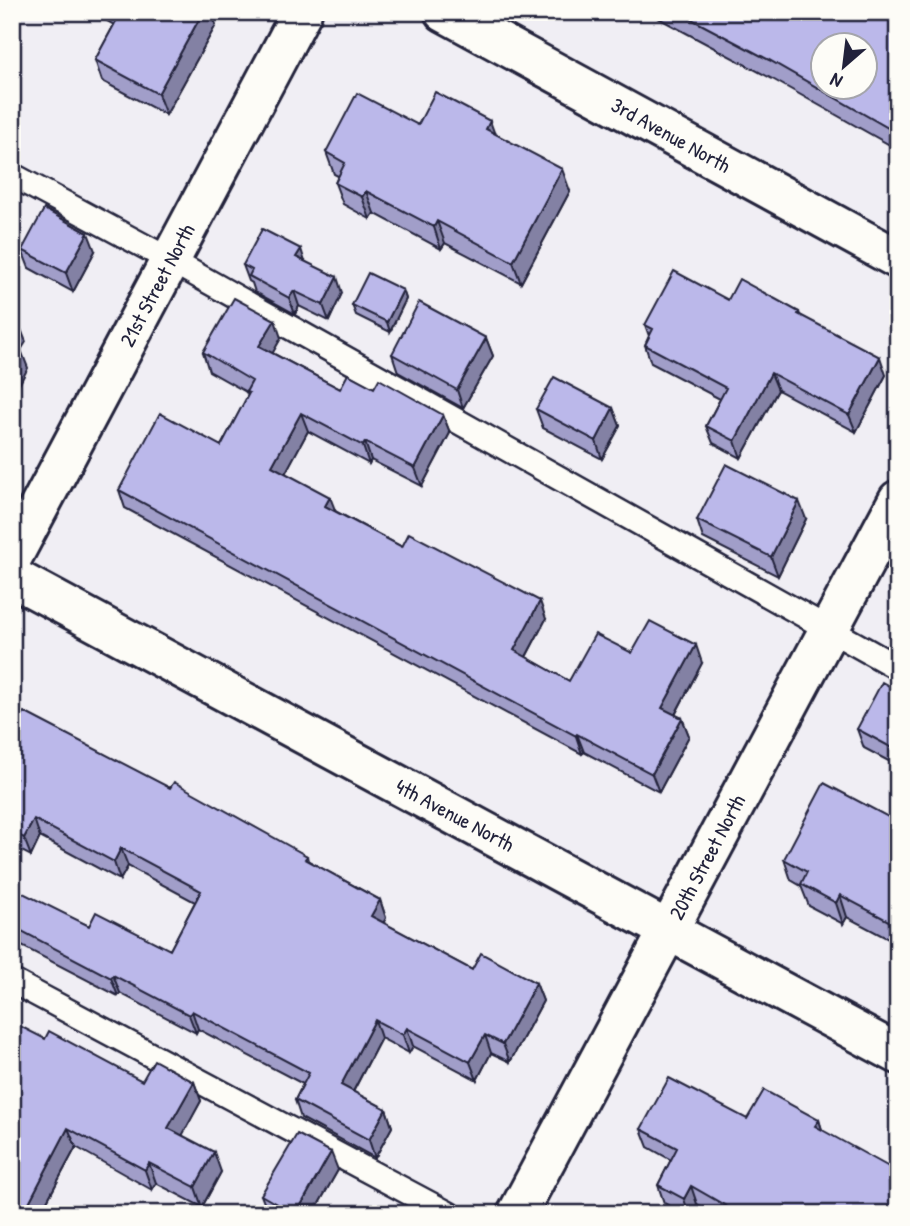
<svg xmlns="http://www.w3.org/2000/svg" width="910" height="1226" font-family="'Patrick Hand',sans-serif">
<rect width="100%" height="100%" fill="#f0eef4"/>
<filter id="ink" filterUnits="userSpaceOnUse"><feTurbulence type="fractalNoise" baseFrequency=".0143" numOctaves="2"/><feDisplacementMap in="SourceGraphic" scale="14" xChannelSelector="R" yChannelSelector="G"/><feConvolveMatrix kernelMatrix="1 2 1 2 8 2 1 2 1" color-interpolation-filters="sRGB"/></filter>
<g filter="url(#ink)">
<g fill="none" stroke-linecap="round" stroke-linejoin="round">
<defs>
<path id="lane" d="M12,175L170,260L898,668
M12,981L449,1214"/>
<path id="street" d="M444,12L898,259
M12,558L302,12
M12,577L898,1054
M517,1214L898,500"/>
</defs>
<!-- lane casing -->
<use href="#lane" stroke="#22223b" stroke-width="28"/>
<!-- street casing -->
<use href="#street" stroke="#22223b" stroke-width="44"/>
<!-- lane -->
<use href="#lane" stroke="#fdfcf7" stroke-width="23"/>
<!-- street -->
<use href="#street" stroke="#fdfcf7" stroke-width="38"/>
</g>
<!-- wall -->
<path fill="#a19ec9" stroke="#22223b" stroke-width="2" d="M91,12H211L216,25L166,115L102,81L95,60L114,25Z
M647,12H874L886,18L898,12L897,149L776,81Z
M418,125L494,133L570,191L521,283L445,243L441,249L374,213L370,219L343,204L335,183L338,176L334,174L326,152Z
M22,250L95,251L73,292L29,268Z
M305,261L342,293L329,321L299,306L295,314L255,292L252,283L249,281L243,265Z
M403,290L406,299L390,332L356,315L352,305Z
M728,300L799,312L800,315L886,375L856,432L778,390L741,458L713,443L706,426L720,399L651,363L645,345L649,336L645,325Z
M281,338L272,353L340,389L374,388L443,415L450,433L422,486L371,460L369,464L308,431L285,473L335,511L402,547L546,619L526,657L569,681L632,653L702,663L675,715L682,718L689,736L659,792L584,752L582,754L125,508L119,490L221,446L248,396L246,392L209,371L203,352Z
M486,338L493,356L463,408L398,372L392,354Z
M613,408L620,426L602,459L543,428L536,409Z
M806,519L778,576L703,538L697,520Z
M898,691V766L864,748L857,729Z
M12,735L170,788L307,856L308,861L380,900L386,918L383,923L472,970L536,983L543,1001L510,1062L491,1053L477,1080L413,1046L409,1053L381,1038L353,1092L386,1109L392,1127L375,1158L301,1118L295,1100L303,1084L198,1029L196,1033L120,993L118,996L12,941V890L89,926L170,950L195,902L128,866L120,880L40,837L31,856L12,846Z
M898,822V944L847,917L843,924L809,906L801,886L791,880L784,859Z
M45,1039L142,1081L194,1082L201,1101L182,1135L221,1172L202,1207L156,1183L152,1190L76,1147L40,1214Z
M819,1120L822,1130L898,1214H715L697,1204L692,1214H684L664,1203L658,1185L671,1160L648,1147L641,1129Z
M338,1170L313,1214L268,1213L261,1195Z"/>
<!-- shaded-wall -->
<path fill="#8381a4" stroke="#22223b" stroke-width="2" d="M203,12H211L216,25L166,115L158,94Z
M898,113V148L897,149L890,129Z
M490,121L498,143L486,129Z
M562,169L570,191L521,283L513,262Z
M366,191L374,213L370,219L362,197Z
M437,221L445,243L441,249L434,227Z
M88,233L95,251L73,292L66,273Z
M301,249L306,265L296,257Z
M337,277L342,293L329,321L323,305Z
M403,290L406,299L390,332L387,322Z
M294,291L299,306L295,314L289,298Z
M275,320L281,338L266,365L259,346Z
M19,324L26,342L21,350L28,368L12,398V337Z
M486,338L493,356L463,408L457,390Z
M880,357L886,375L856,432L849,415Z
M771,373L778,390L741,458L735,441Z
M613,408L620,426L602,459L596,441Z
M301,413L308,431L279,485L272,466Z
M443,415L450,433L422,486L415,468Z
M365,442L371,460L369,464L363,446Z
M330,497L337,515L325,506Z
M799,501L806,519L778,576L771,557Z
M540,601L546,619L520,668L514,650Z
M696,645L702,663L669,726L662,708Z
M682,718L689,736L659,792L652,774Z
M577,734L584,752L582,754L576,736Z
M34,819L40,837L31,856L24,838Z
M121,848L128,866L120,880L114,862Z
M840,895L847,917L843,924L836,903Z
M380,900L386,918L377,934L371,916Z
M113,975L120,993L118,996L111,978Z
M536,983L543,1001L510,1062L503,1044Z
M192,1011L198,1029L196,1033L189,1015Z
M375,1020L381,1038L347,1103L341,1085Z
M407,1028L413,1046L409,1053L403,1035Z
M485,1035L491,1053L477,1080L470,1062Z
M194,1082L201,1101L176,1147L168,1128Z
M386,1109L392,1127L375,1158L369,1140Z
M819,1120L825,1139L815,1126Z
M68,1128L76,1147L40,1214H23Z
M214,1152L221,1172L202,1207L195,1187Z
M331,1152L338,1170L313,1214H296Z
M149,1163L156,1183L152,1190L145,1170Z
M691,1186L697,1204L692,1214H689L684,1199Z"/>
<!-- building -->
<path fill="#bbb8ea" stroke="#22223b" stroke-width="2" fill-rule="evenodd" d="M121,12H203L158,94L95,60Z
M678,12H874L886,18L889,12H898V113L890,129L769,60ZM822,46H864V88H822Z
M435,92L490,121L486,129L562,169L513,262L437,221L434,227L366,191L362,197L335,183L345,163L326,152L357,93L418,125Z
M44,209L88,233L66,273L22,250Z
M262,229L301,249L296,257L337,277L323,305L294,291L289,298L249,276L252,270L243,265Z
M674,271L728,300L739,279L799,312L798,314L880,357L849,415L771,373L735,441L706,426L726,388L645,345L653,329L645,325Z
M368,273L403,290L387,322L352,305Z
M234,298L275,320L259,346L340,389L348,374L374,388L379,379L443,415L415,468L365,442L363,446L301,413L272,466L330,497L325,506L402,547L409,533L540,601L514,650L569,681L595,634L632,653L650,621L696,645L662,708L682,718L652,774L577,734L576,736L119,490L160,413L221,446L249,393L246,392L252,381L203,352Z
M419,302L486,338L457,390L392,354Z
M12,320L19,324L12,337Z
M12,345L21,350L12,367Z
M554,377L613,408L596,441L536,409Z
M726,464L799,501L771,557L697,520Z
M882,682L898,691V751L857,729Z
M24,712L170,788L174,782L307,856L305,859L380,900L371,916L472,970L481,953L536,983L503,1044L485,1035L470,1062L407,1028L403,1035L375,1020L341,1085L386,1109L369,1140L295,1100L309,1073L192,1011L189,1015L113,975L111,978L12,926V890L13,888L89,926L96,912L170,950L201,891L121,848L114,862L34,819L24,838L12,831V785L16,779L12,777V735Z
M824,783L898,822V926L840,895L836,903L801,884L807,872L784,859Z
M12,1022L45,1039L49,1031L142,1081L154,1060L194,1082L168,1128L214,1152L195,1187L149,1163L145,1170L68,1128L23,1214H12Z
M669,1078L747,1119L764,1090L819,1120L815,1126L898,1172V1214H776L769,1210L766,1214H740L691,1186L684,1199L658,1185L677,1148L641,1129Z
M297,1134L331,1152L296,1214H294L261,1195Z"/>
</g>
<g text-anchor="middle" dominant-baseline="central" stroke-width="6" stroke-linejoin="round" paint-order="stroke">
<!-- street labels -->
<g font-size="21" fill="#22223b" stroke="#fdfcf7">
<text transform="translate(671 135) rotate(29)">3rd Avenue North</text>
<text transform="translate(157 285) rotate(-62)">21st Street North</text>
<text transform="translate(455 815) rotate(28)">4th Avenue North</text>
<text transform="translate(707 857) rotate(-62)">20th Street North</text>
</g>
</g>
<!-- margin -->
<rect width="910" height="1226" fill="none" stroke="#fdfcf7" stroke-width="42"/>
<rect x="21" y="21" width="868" height="1184" fill="none" stroke="#22223b" stroke-width="2.5" filter="url(#ink)"/>
<!-- north arrow -->
<g transform="translate(844 66) rotate(208)"><circle r="33" fill="#fdfcf7" stroke="#a5a5ac" stroke-width="2"/>
<path d="M0-5L12 26L0 18L-12 26Z" fill="#22223b"/>
<text y="-10" font-size="19" font-weight="bold" text-anchor="middle" fill="#22223b">N</text>
</g>
</svg>
